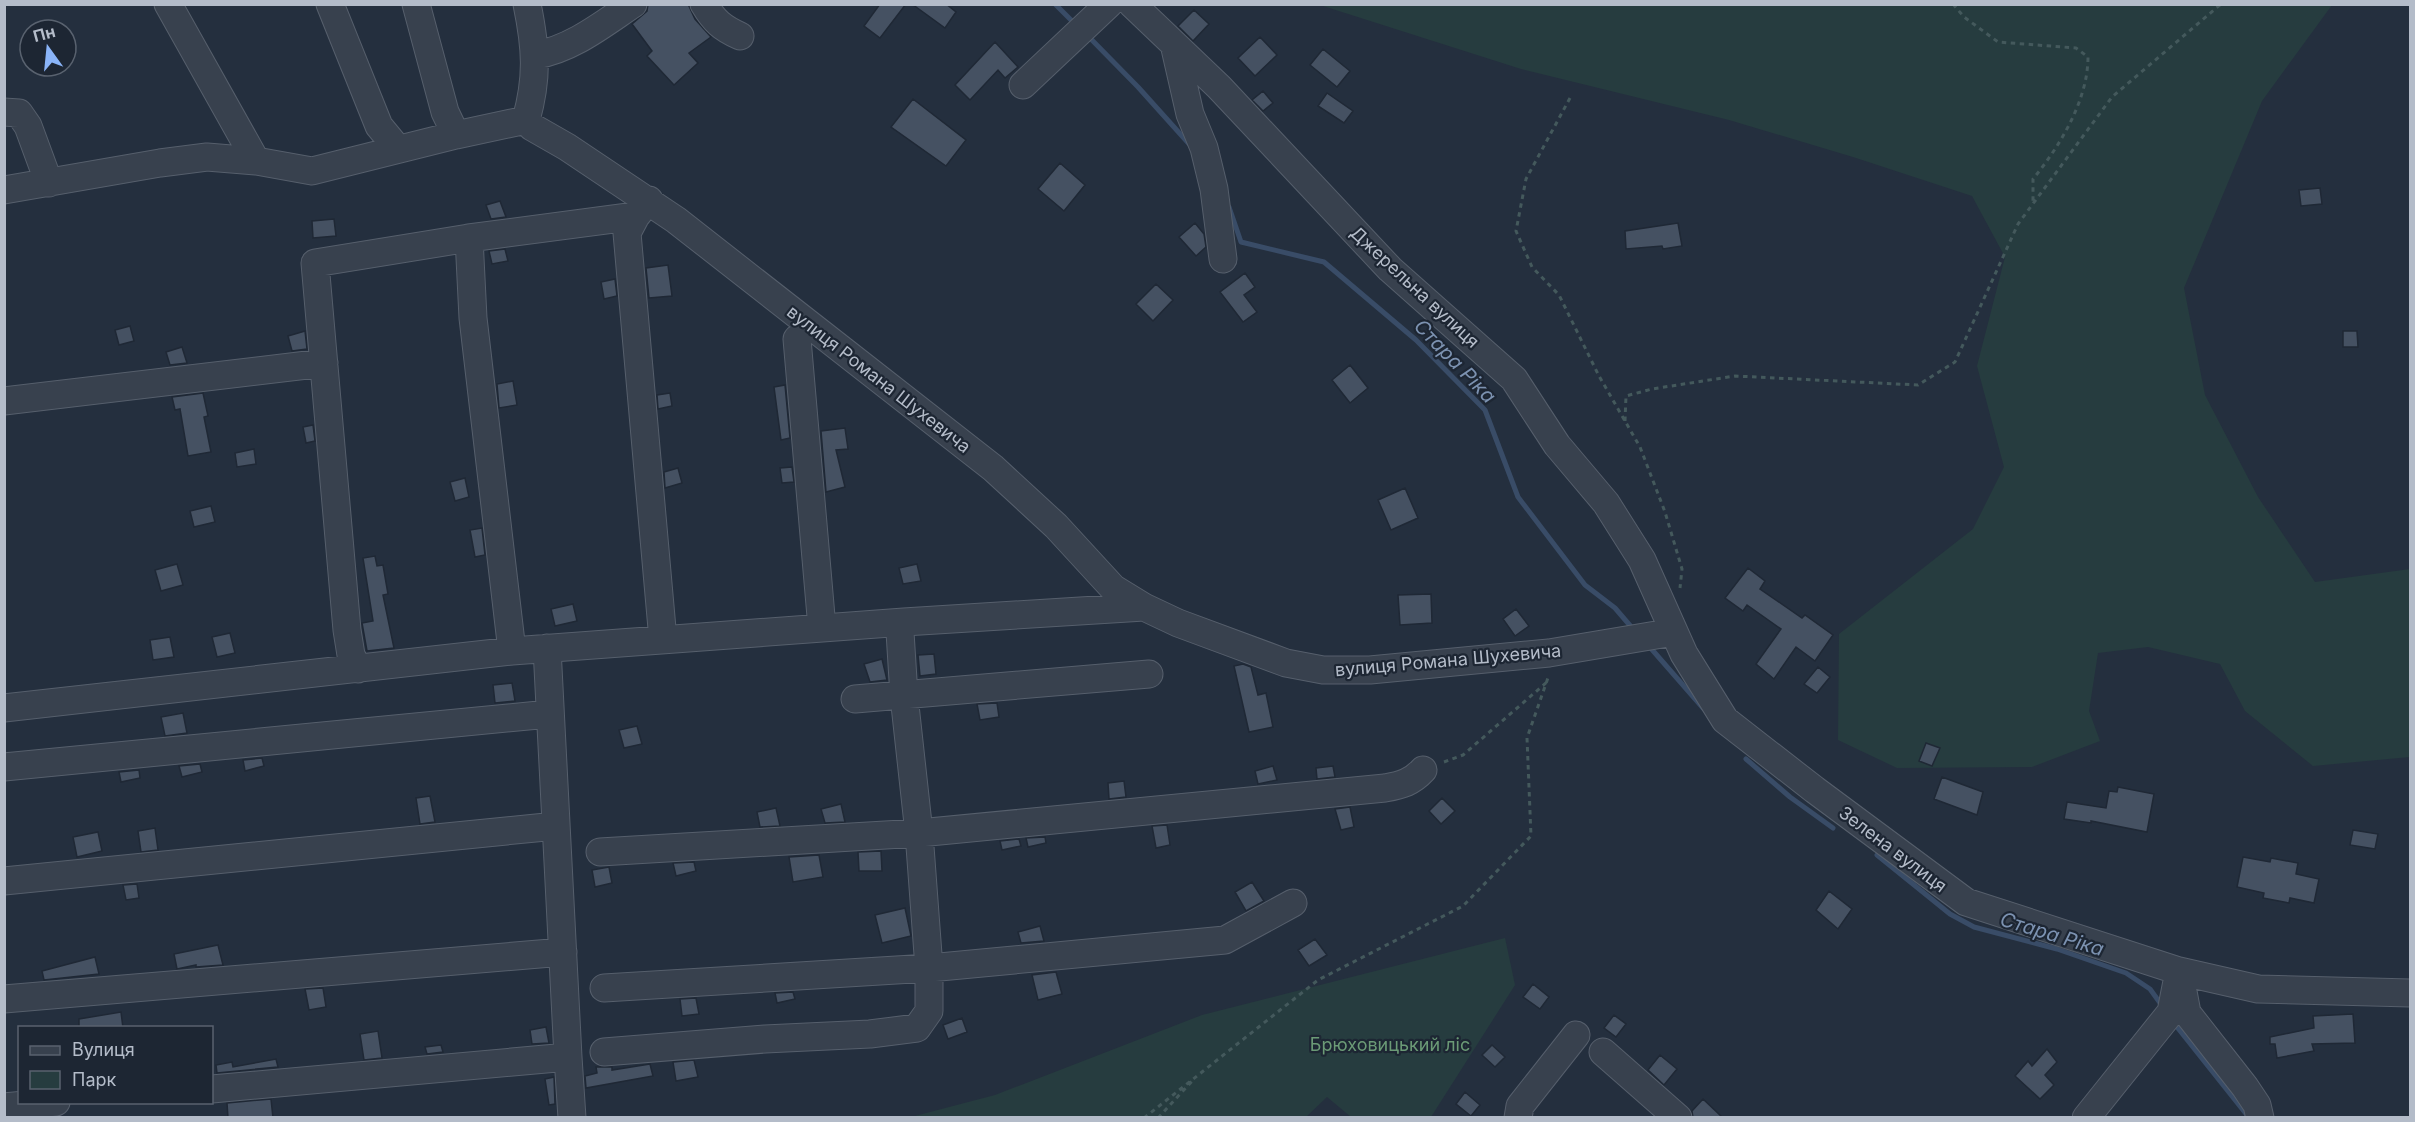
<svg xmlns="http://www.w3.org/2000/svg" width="2415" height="1122" font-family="Inter,sans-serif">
<rect width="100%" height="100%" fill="#242f3e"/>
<!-- green -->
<path fill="#263c3f" d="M1320,5H2332L2262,101L2184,288L2205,395L2258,497L2315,582L2410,569V757L2313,766L2245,711L2220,664L2148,647L2098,653L2089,711L2100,741L2032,767L1897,768L1838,740L1839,634L1973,529L2004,467L1977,366L2005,257L1972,196L1853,157L1729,120L1521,69Z
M1505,938L1515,985L1431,1117H1351L1327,1097L1306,1117H911L995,1095L1202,1015Z"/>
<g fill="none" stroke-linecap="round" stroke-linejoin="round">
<!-- stream -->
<path stroke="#394c67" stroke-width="5" d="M1055,4L1076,25
M1087,35L1138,87L1191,146
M1229,207L1241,242L1324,262L1416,340L1485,410L1518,497L1585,585L1615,608L1633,629
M1648,645L1703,708
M1746,759L1790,797L1833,828
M1877,855L1950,914L1974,927L2057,949L2126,973L2150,989L2163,1007
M2173,1022L2247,1115"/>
</g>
<!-- building -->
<path fill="#455162" stroke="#1f2835" stroke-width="1.5" d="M648,4H688L695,19L711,37L689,53L698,63L674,85L647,56L652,51L632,24L647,11Z
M880,4H906L880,38L864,26Z
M912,4H946L956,12L945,28Z
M1194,10L1209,24L1193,41L1178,26Z
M1260,37L1277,55L1255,76L1238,58Z
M995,42L1018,67L1005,78L998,70L970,100L955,85Z
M1323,49L1350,71L1337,87L1310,65Z
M1263,91L1273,103L1263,111L1252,100Z
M1327,93L1353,111L1344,123L1318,106Z
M913,99L966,140L946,166L891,127Z
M1060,163L1085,185L1064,211L1038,189Z
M2320,188L2322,204L2301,206L2299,190Z
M500,201L506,217L491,219L486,205Z
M334,219L336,236L313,238L312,221Z
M1195,223L1204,234L1206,247L1196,256L1179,237Z
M1678,223L1682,246L1663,249L1662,246L1626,249L1625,231Z
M505,249L508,261L492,264L489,251Z
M668,265L672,296L649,298L646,268Z
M1245,273L1255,287L1244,295L1257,312L1243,322L1220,292Z
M615,279L617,296L604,299L601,282Z
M1156,284L1173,300L1153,321L1136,304Z
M130,326L134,341L119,345L115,330Z
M305,331L307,349L292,351L288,336Z
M2343,331H2357L2358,347H2343Z
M182,347L187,363L170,365L166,352Z
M1350,365L1368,388L1350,403L1332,380Z
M513,381L517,405L499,408L497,384Z
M785,385L790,438L781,440L774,387Z
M203,393L208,416L204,417L211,452L188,456L180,409L175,410L172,397Z
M670,393L672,406L658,409L657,395Z
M313,425L315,441L306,443L303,427Z
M845,428L848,449L836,450L845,487L826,492L821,431Z
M254,449L256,464L237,467L235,453Z
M792,467L794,482L782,483L780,468Z
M678,468L682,483L665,488L664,472Z
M465,478L469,497L455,501L450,482Z
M1405,488L1418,518L1391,530L1378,500Z
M211,506L215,522L194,527L190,511Z
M482,528L485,555L475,557L470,530Z
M375,556L377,566L383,565L388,594L383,595L394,648L367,651L362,623L373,621L363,558Z
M177,564L183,585L161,591L155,570Z
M917,564L921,581L903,584L899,568Z
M1748,568L1765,581L1760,589L1802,618L1805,615L1833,635L1815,661L1796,647L1774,679L1756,664L1781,629L1747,605L1743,611L1725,598Z
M1431,594L1432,623L1400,625L1398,595Z
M573,604L577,621L555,626L551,609Z
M1516,609L1529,626L1515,636L1503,619Z
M230,633L235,653L217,657L212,637Z
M170,637L174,657L153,660L150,640Z
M934,654L936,674L920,676L918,655Z
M882,659L887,680L870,682L864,664Z
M1243,664L1251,667L1258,695L1266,693L1273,727L1249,732L1234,666Z
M1818,667L1830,677L1817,693L1804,684Z
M512,683L515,701L495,703L493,685Z
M997,703L999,717L980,720L977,704Z
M183,713L187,733L165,736L161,717Z
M637,726L642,744L624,748L619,730Z
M1926,743L1940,748L1932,766L1919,761Z
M262,758L264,766L245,771L243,760Z
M200,764L202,772L182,777L179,766Z
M1273,766L1277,780L1258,784L1255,771Z
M1333,766L1335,777L1317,779L1316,768Z
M139,770L140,778L121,782L119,772Z
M1942,777L1983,792L1977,815L1934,799Z
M1124,781L1126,797L1109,799L1108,783Z
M2118,787L2154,794L2147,832L2091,821V823L2064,819L2067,802L2106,808L2109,791L2117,792Z
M430,796L435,822L420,824L416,798Z
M1442,798L1455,811L1441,824L1429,811Z
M841,804L845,822L825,823L821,809Z
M1350,807L1354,827L1341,830L1335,809Z
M776,808L780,826L760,827L757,812Z
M1167,825L1170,845L1156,848L1152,826Z
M155,828L158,850L141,852L138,831Z
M2353,830L2378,834L2375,849L2350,845Z
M98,832L102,851L77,857L73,837Z
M1045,837L1046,843L1028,847L1026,838Z
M1019,839L1021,846L1002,850L1000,841Z
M881,851L882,871H859L858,852Z
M819,855L823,877L793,882L789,857Z
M2243,857L2270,862L2271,858L2298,863L2296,874L2319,879L2314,903L2290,898L2289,903L2263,898L2264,893L2237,887Z
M694,862L696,871L676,876L673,863Z
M609,867L612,883L595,887L592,870Z
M1252,882L1264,901L1246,911L1235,892Z
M137,884L139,898L126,900L123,885Z
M1829,891L1852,909L1838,929L1816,910Z
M905,908L911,936L882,943L875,915Z
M1040,926L1044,941L1021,943L1018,932Z
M1315,939L1327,955L1309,966L1298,950Z
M218,945L223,965L196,967V965L177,969L174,954Z
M95,957L99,974L44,980L42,971Z
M1056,972L1062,994L1038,1000L1032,975Z
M1533,984L1549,997L1540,1009L1523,997Z
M323,988L326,1007L309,1010L305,989Z
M793,992L795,999L777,1003L775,993Z
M696,998L699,1014L682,1016L680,999Z
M121,1012L123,1028H79V1019Z
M2353,1014L2355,1043L2312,1044L2314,1051L2277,1058L2275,1044H2270V1037L2314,1028L2313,1016Z
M1614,1015L1626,1024L1616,1037L1604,1028Z
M962,1018L967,1032L948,1039L943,1025Z
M546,1027L549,1043L532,1044L530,1030Z
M378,1031L382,1058L364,1060L360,1034Z
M441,1045L443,1052L427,1054L425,1047Z
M1492,1045L1505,1057L1495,1067L1482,1055Z
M2047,1049L2057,1062L2045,1075L2054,1085L2040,1099L2015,1076L2028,1061L2032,1066Z
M1660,1055L1677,1069L1664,1085L1648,1070Z
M276,1059L278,1067L217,1073L216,1065L232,1062L233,1067Z
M694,1060L698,1077L676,1081L673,1062Z
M650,1064L653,1076L586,1088L585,1076L597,1073L596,1067H612V1070Z
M554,1077L555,1104L549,1105L545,1079Z
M1465,1092L1480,1105L1471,1116L1456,1104Z
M271,1099L273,1118H228L227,1103Z
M1703,1099L1723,1118H1693L1692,1111Z"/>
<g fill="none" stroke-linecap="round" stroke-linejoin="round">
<defs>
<path id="minor" d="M168,4L256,161
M330,4L379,126L398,149
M416,4L445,112L456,135
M704,4C714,21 722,28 740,36
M1132,4L1219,87L1390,269L1514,379L1557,445L1606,503L1642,560L1684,654L1725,720L1815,790L1966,902L2179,971L2258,989L2410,993
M1174,44L1190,114L1204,148L1214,189L1223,259
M536,55C572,49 603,24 633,4
M1023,85L1109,4
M4,112L19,113L28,126L49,183
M526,120C538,77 536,48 527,4
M4,190L160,163L207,157L256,161L312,171L456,135L526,120L532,127L567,147L676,220L993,468L1056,526L1113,588L1144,607L1178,623L1286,663L1323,670H1370L1549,653L1674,632
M636,216L627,233L663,640
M797,339L822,628
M4,401L324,363
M512,651L473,318L469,238L636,216L649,200
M358,669L351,655L347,630L315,263L469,238
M855,699L1149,674
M4,708L512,651L904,622L1144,607
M4,767L549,714
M600,852L919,833L1385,788C1402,785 1412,782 1423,770
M4,881L556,826
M2181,981L2187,1013L2245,1087L2257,1105L2260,1118
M604,988L929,968L1225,940L1293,903
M4,999L563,952
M604,1052L765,1039L870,1034L917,1028L929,1011V968L919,833L904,696L900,632L904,622
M1603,1052L1678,1118
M568,1057L572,1118
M212,1089L568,1057L547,648
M4,1107L56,1102
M1518,1118L1520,1106L1576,1035
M2086,1118L2171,1012L2179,971"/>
</defs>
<!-- minor casing -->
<use href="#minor" stroke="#565f6c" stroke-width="29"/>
<!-- path -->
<path stroke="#44595c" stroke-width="3" stroke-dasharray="4.5 4.5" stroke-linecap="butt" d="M1953,4L1964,17L1998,42L2076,48L2088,57C2088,100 2060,146 2033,179V203
M1570,98L1526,179L1516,231L1532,267L1559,295L1599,376L1640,447L1665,512L1682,569L1680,588
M1625,421L1626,396L1652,389L1735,376L1918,385L1955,362L2018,224L2112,97L2221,4
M1444,762L1463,755L1547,682
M1144,1118L1318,980L1463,906L1531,836L1527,738L1549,675
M1158,1118L1194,1079"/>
<!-- minor -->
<use href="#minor" stroke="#38414e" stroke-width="27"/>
</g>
<g text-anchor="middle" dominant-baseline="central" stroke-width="4.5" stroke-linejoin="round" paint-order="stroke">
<!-- street labels -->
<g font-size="18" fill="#b4bcc9" stroke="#1d2633">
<text transform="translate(1415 287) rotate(43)">Джерельна вулиця</text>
<text transform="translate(879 379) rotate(38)">вулиця Романа Шухевича</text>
<text transform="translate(1448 660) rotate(-5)">вулиця Романа Шухевича</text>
<text transform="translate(1893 849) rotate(37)">Зелена вулиця</text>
</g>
<!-- park labels -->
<g font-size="18" fill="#6b9a76" stroke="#1d2633">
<text x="1390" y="1044">Брюховицький ліс</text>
</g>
<!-- water labels -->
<g font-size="20" font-style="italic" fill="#7c92b1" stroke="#1d2633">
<text transform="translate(1455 361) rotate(46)">Стара Ріка</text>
<text transform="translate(2052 934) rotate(17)">Стара Ріка</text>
</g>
</g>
<!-- border -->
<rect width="2415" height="1122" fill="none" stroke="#b4bcc9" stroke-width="12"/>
<!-- legend -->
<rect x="18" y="1026" width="195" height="78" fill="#1d2633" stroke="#59626f" stroke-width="1.5"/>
<rect x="30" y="1046" width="30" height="9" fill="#38414e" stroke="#59626f" stroke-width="1.5"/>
<text x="72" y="1056" font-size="18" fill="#b4bcc9">Вулиця</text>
<rect x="30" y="1071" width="30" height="18" fill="#263c3f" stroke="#59626f" stroke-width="1.5"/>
<text x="72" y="1086" font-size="18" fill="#b4bcc9">Парк</text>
<!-- north arrow -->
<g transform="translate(48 48) rotate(345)"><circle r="28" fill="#1d2633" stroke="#59626f" stroke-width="1.5"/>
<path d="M0-4.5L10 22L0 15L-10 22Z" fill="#8ab4f8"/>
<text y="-9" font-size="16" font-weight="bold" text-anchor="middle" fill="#b4bcc9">Пн</text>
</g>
</svg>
